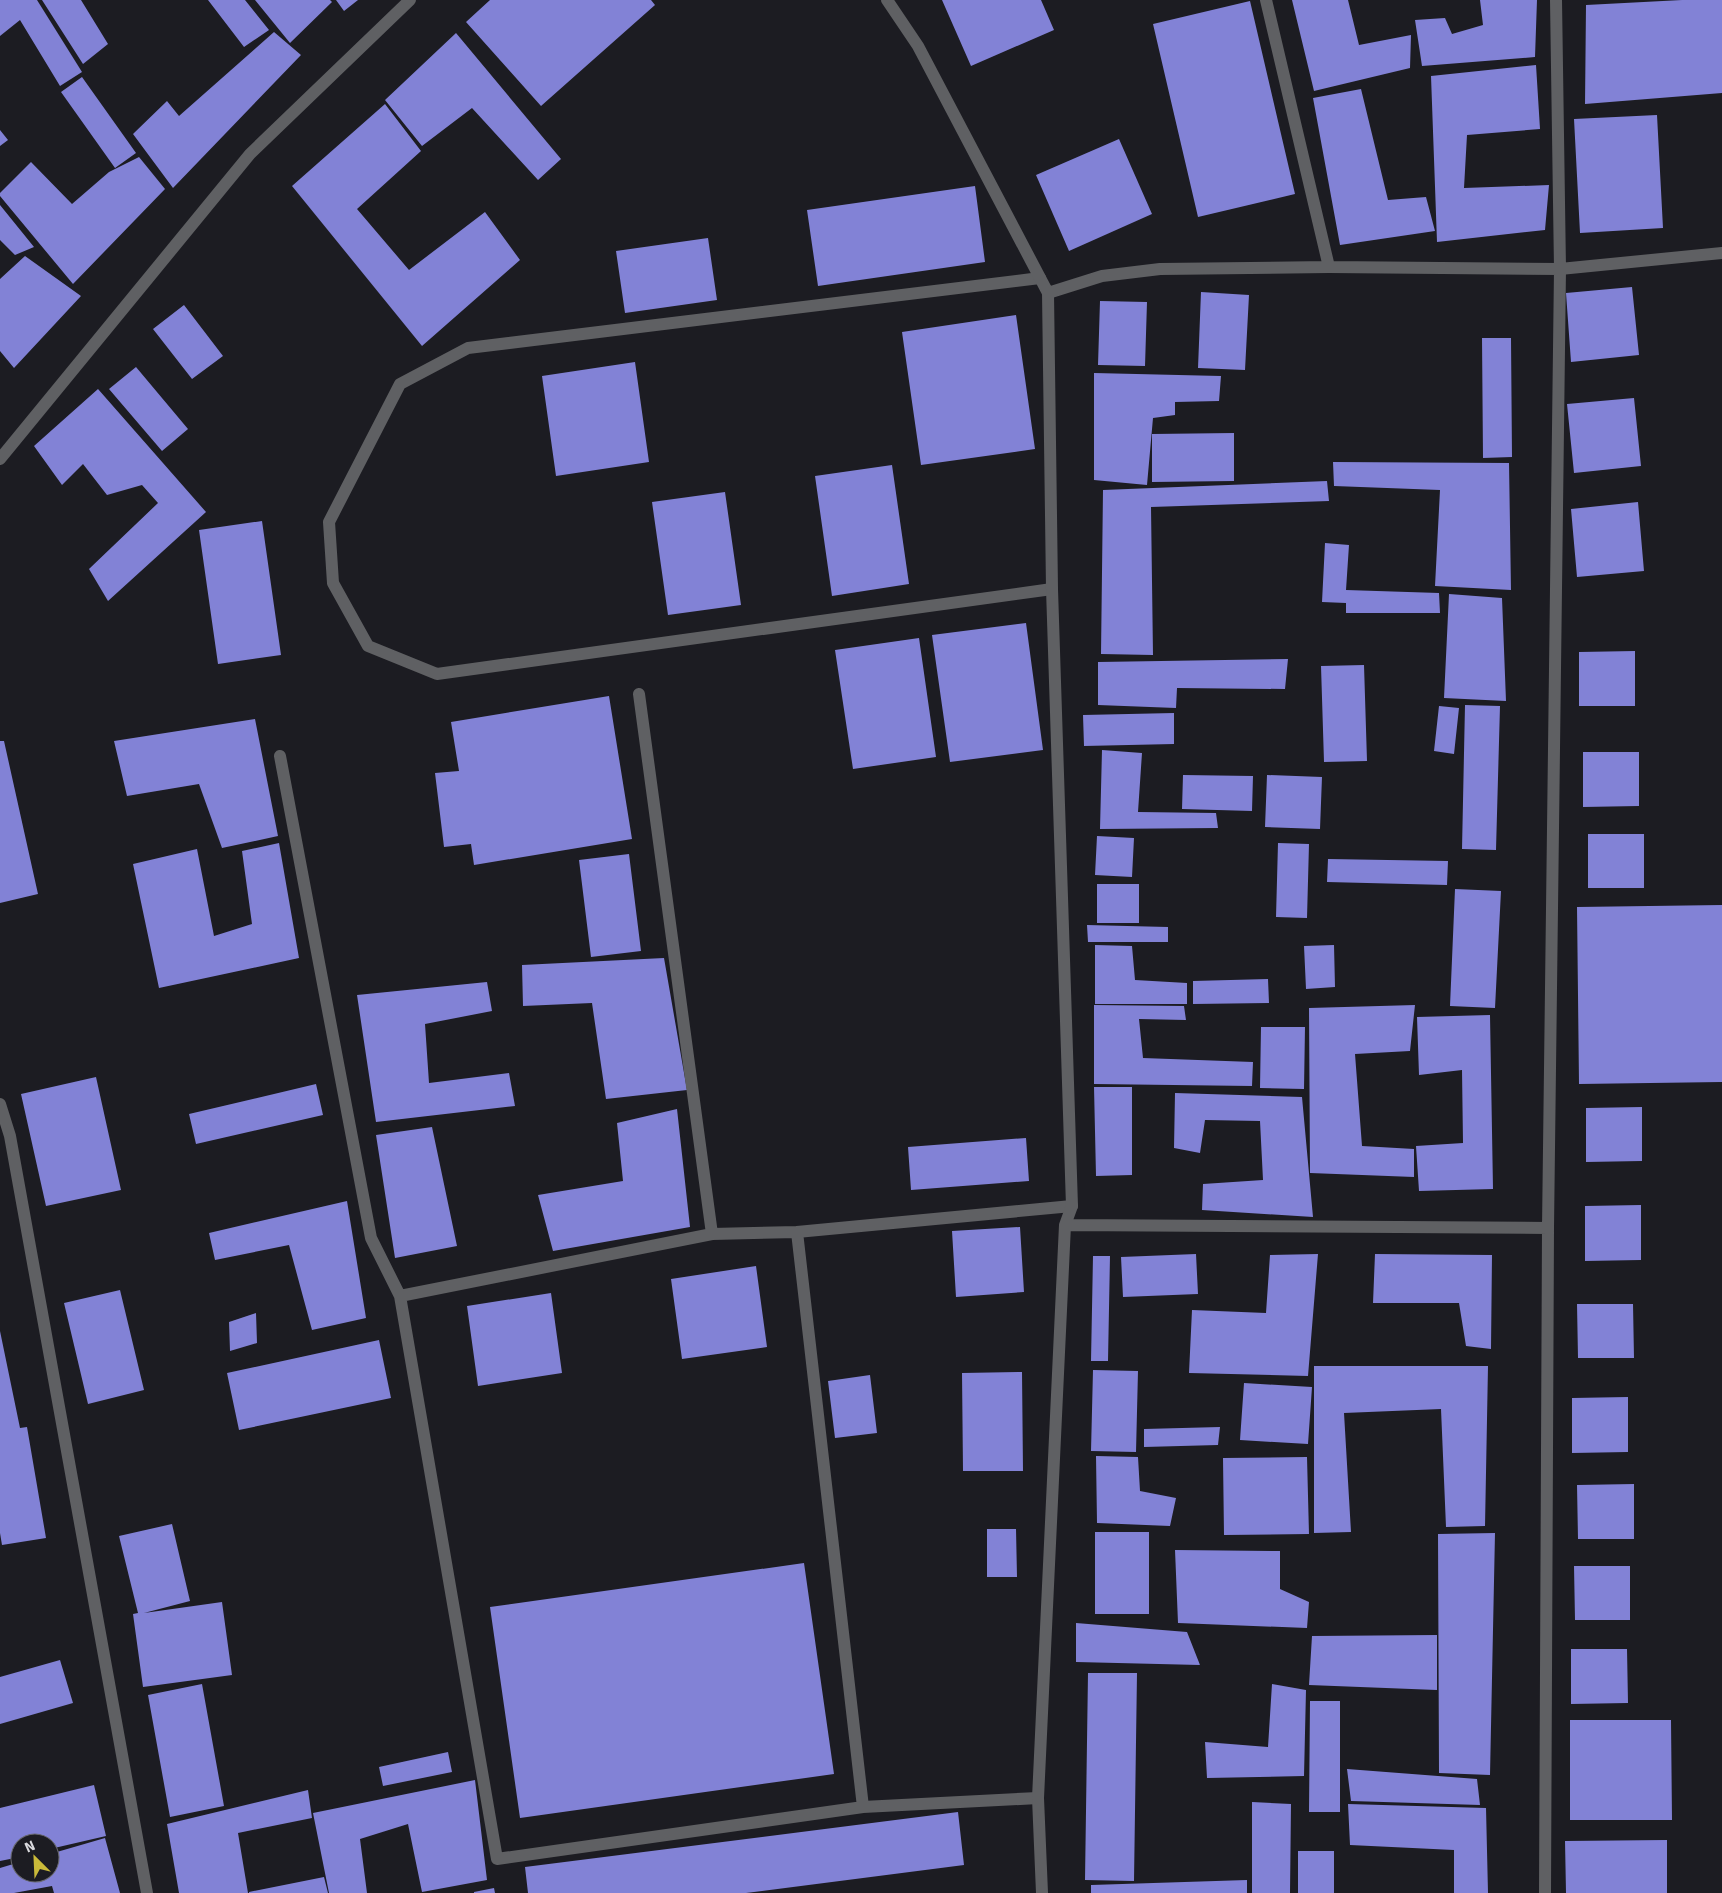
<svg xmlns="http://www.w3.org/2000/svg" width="1722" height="1893" font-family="Signika,sans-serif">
<rect width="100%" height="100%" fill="#1c1c22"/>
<!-- building -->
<path fill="#8282d6" d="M0,0H37L82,72L60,86L20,20L0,36Z
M42,0H81L108,44L83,64Z
M208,0H245L269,30L244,47Z
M255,0H330L332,2L290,43Z
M336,0H358L344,11Z
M490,0H651L655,5L541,106L466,22Z
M942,0H1041L1054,30L971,66Z
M1292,0H1348L1359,45L1411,35L1410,68L1314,91Z
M1480,0H1537L1535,57L1422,66L1415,20L1445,18L1452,34L1483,25Z
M1682,0H1722V93L1585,104L1586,5Z
M1250,1L1295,194L1198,217L1153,24Z
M274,32L301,55L173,188L133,134L167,101L179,116Z
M456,33L561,159L538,180L472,108L422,146L385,100Z
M1536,65L1540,129L1467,135L1464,188L1549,185L1545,230L1437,242L1431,76Z
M82,77L136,153L115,168L61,92Z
M1361,89L1388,200L1426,197L1435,231L1340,245L1313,98Z
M385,104L421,151L357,209L409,270L485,212L520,260L422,346L292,186Z
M1657,115L1663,228L1580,233L1574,119Z
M0,130L8,140L0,146Z
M1119,139L1152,214L1069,251L1036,175Z
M139,157L165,189L73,284L0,196V193L31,162L72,204L109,172Z
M975,186L985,262L818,286L807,210Z
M0,205L34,247L15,255L0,240Z
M708,238L717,300L625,313L616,251Z
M25,256L81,296L14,368L0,351V279Z
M1632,287L1639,355L1571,362L1566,293Z
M1201,292L1249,295L1245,370L1198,368Z
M1100,301L1147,302L1145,366L1098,365Z
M184,305L223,356L192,379L153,329Z
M1016,315L1035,449L921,465L902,332Z
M1482,338H1511L1512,457L1483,458Z
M635,362L649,462L556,476L542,376Z
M136,367L188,429L162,451L109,389Z
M1094,373L1221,376L1219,401L1175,402V415L1153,418L1147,485L1094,480Z
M98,389L206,512L108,601L89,569L158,503L142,485L107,495L83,464L62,485L34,446Z
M1634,398L1641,466L1574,473L1567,404Z
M1234,433V481L1152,482V434Z
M1333,462L1509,463L1511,590L1435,586L1440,490L1334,486Z
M892,465L909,584L832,596L815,476Z
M1327,481L1329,501L1151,507L1153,655L1101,654L1103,490Z
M725,492L741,605L668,615L652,502Z
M1638,502L1644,571L1577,577L1571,509Z
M262,521L281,655L218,664L199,530Z
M1325,543L1349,545L1346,590L1439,593L1440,613H1346V603L1322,602Z
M1449,594L1502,598L1506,701L1444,698Z
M1026,623L1043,750L950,762L932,635Z
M919,638L936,757L853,769L835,650Z
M1635,651V706H1579V652Z
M1288,659L1285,689L1177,688L1176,708L1098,705V662Z
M1364,665L1367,761L1324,762L1321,666Z
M609,696L632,839L474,865L471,844L444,847L435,773L459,771L451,722Z
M1465,705L1500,706L1496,850L1462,849Z
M1439,706L1459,708L1454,754L1434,751Z
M1174,713V744L1084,746L1083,715Z
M255,719L278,836L222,848L199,784L127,796L114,741Z
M0,741H4L38,894L0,903Z
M1102,750L1142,753L1138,812L1216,813L1218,828L1100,829Z
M1583,752H1639V806L1583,807Z
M1183,775L1253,776L1252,811L1182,809Z
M1267,775L1322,777L1320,829L1265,827Z
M1588,834H1644V888H1588Z
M1097,836L1134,838L1132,877L1095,875Z
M279,843L299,958L159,988L133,864L197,849L214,936L252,924L242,851Z
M1278,843L1309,844L1307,918L1276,917Z
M629,854L641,951L591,957L579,860Z
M1328,859L1448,861L1447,885L1327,882Z
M1097,884H1139V923H1097Z
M1455,889L1501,891L1495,1008L1450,1006Z
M1722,905V1082L1579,1084L1577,907Z
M1087,925L1168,927V942H1088Z
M1095,945L1132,946L1135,980L1187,983V1004H1095Z
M1334,945L1335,987L1306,989L1304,946Z
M664,958L687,1090L606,1099L592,1003L523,1006L522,965Z
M1268,979L1269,1003L1193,1004V981Z
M487,982L492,1011L425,1024L429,1083L509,1073L515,1106L376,1122L357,995Z
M1094,1005L1184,1006L1186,1020L1139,1019L1143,1058L1253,1062L1252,1086L1094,1084Z
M1415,1005L1410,1051L1355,1054L1362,1146L1414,1149V1177L1310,1173L1309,1008Z
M1490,1015L1493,1189L1419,1191L1416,1146L1463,1143L1462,1070L1419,1075L1417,1017Z
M1261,1027H1305L1304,1089L1260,1088Z
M96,1077L121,1190L46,1206L21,1094Z
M316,1084L323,1115L196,1144L189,1114Z
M1094,1087H1132V1175L1096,1176Z
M1175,1093L1302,1097L1313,1217L1202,1210L1203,1184L1263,1180L1260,1121L1205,1120L1200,1153L1174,1148Z
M1642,1107V1161L1586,1162V1108Z
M677,1109L690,1227L553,1251L538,1195L623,1181L617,1123Z
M432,1127L457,1246L395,1258L376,1135Z
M1026,1138L1029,1181L911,1190L908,1147Z
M347,1201L366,1318L312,1330L289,1245L215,1260L209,1233Z
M1641,1205V1260L1585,1261V1206Z
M1020,1227L1024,1292L956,1297L952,1231Z
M1196,1254L1198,1294L1123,1297L1121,1257Z
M1318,1254L1308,1376L1189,1373L1192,1310L1266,1313L1270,1255Z
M1375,1254L1492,1255L1491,1349L1466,1346L1459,1303H1373Z
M1093,1256H1110L1108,1361H1091Z
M756,1266L767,1347L682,1359L671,1279Z
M120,1290L144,1390L88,1404L64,1303Z
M551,1293L562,1373L478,1386L467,1306Z
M1577,1304H1633L1634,1358H1578Z
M256,1313L257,1343L230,1351L229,1322Z
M0,1331L20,1428L27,1427L46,1538L2,1545L0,1533Z
M379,1340L391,1398L239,1430L227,1373Z
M1314,1366H1488L1485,1526L1446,1527L1441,1409L1344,1413L1351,1532L1314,1533Z
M1093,1370L1138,1371L1136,1452L1091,1451Z
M1022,1372L1023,1471H963L962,1373Z
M870,1375L877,1433L835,1438L828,1381Z
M1244,1383L1312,1387L1308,1444L1240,1440Z
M1628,1397V1452L1572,1453V1398Z
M1220,1427L1218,1445L1144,1447V1429Z
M1096,1456L1138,1457L1140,1491L1176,1498L1170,1526L1097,1523Z
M1307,1457L1309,1534L1224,1535L1223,1458Z
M1634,1484V1539H1578L1577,1485Z
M172,1524L190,1601L144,1613L222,1602L232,1675L143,1687L133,1614L138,1613L119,1536Z
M987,1529H1016L1017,1577H987Z
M1095,1532H1149V1614H1095Z
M1495,1533L1490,1775L1439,1773L1438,1534Z
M1175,1550L1280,1551V1589L1309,1602L1307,1628L1178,1623Z
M804,1563L834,1774L520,1818L490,1607Z
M1574,1566H1630V1620H1575Z
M1076,1623L1187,1632L1200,1665L1076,1662Z
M1437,1635V1690L1309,1685L1312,1636Z
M1571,1649H1627L1628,1703L1571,1704Z
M60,1660L73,1703L0,1724V1677Z
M1088,1673H1137L1134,1881L1085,1880Z
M202,1684L224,1806L170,1817L148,1695Z
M1272,1684L1306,1690L1304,1776L1207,1778L1205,1742L1268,1747Z
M1310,1701H1340V1812H1309Z
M1570,1720H1671L1672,1820H1570Z
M448,1752L452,1772L383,1786L379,1767Z
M1347,1769L1477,1779L1480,1805L1351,1801Z
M475,1780L487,1880L422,1892L408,1824L360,1839L367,1893H329L313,1813Z
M94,1785L106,1836L50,1849V1843H20V1857L0,1861V1808Z
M308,1790L312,1818L238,1833L248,1893H179L167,1824Z
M1252,1802L1291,1804L1290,1893H1252Z
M1348,1804L1486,1808L1488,1893H1454V1850L1350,1845Z
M958,1812L964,1865L746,1893H528L525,1867Z
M105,1838L120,1893H54L52,1886L14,1893H0V1868L20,1862V1873H50V1854Z
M1667,1840V1893H1566L1565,1841Z
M1298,1851H1334V1893H1298Z
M324,1877L328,1893H249V1892Z
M1247,1880V1893H1091V1885Z
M494,1888L495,1893H474V1892Z"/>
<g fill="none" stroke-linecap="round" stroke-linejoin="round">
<!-- service -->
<path stroke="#5f6063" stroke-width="12" d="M1040,278L468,348L400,384L329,522L333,583L368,646L437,674L1052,589
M280,756L371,1238L400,1296L497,1859L863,1807L1038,1798
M797,1232L863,1807
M712,1234L797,1232L1072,1206
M400,1296L712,1234L639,694"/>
<!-- minor -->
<path stroke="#5f6063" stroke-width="12" d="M887,0L918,46L1048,293L1052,589L1072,1206L1065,1225L1038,1798L1042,1893
M1266,0L1329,267
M1048,293L1102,276L1160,269L1329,267L1560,269L1722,253
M0,459L250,154L410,0
M0,1104L10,1136L147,1893
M1065,1225L1548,1228
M1545,1893L1548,1228L1560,269L1556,0"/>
</g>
<!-- north arrow -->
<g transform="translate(35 1858) rotate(336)"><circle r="24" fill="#1c1c22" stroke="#68686d"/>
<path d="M0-4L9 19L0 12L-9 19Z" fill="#caba3a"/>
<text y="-8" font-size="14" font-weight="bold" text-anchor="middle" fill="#dadade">N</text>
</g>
</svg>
